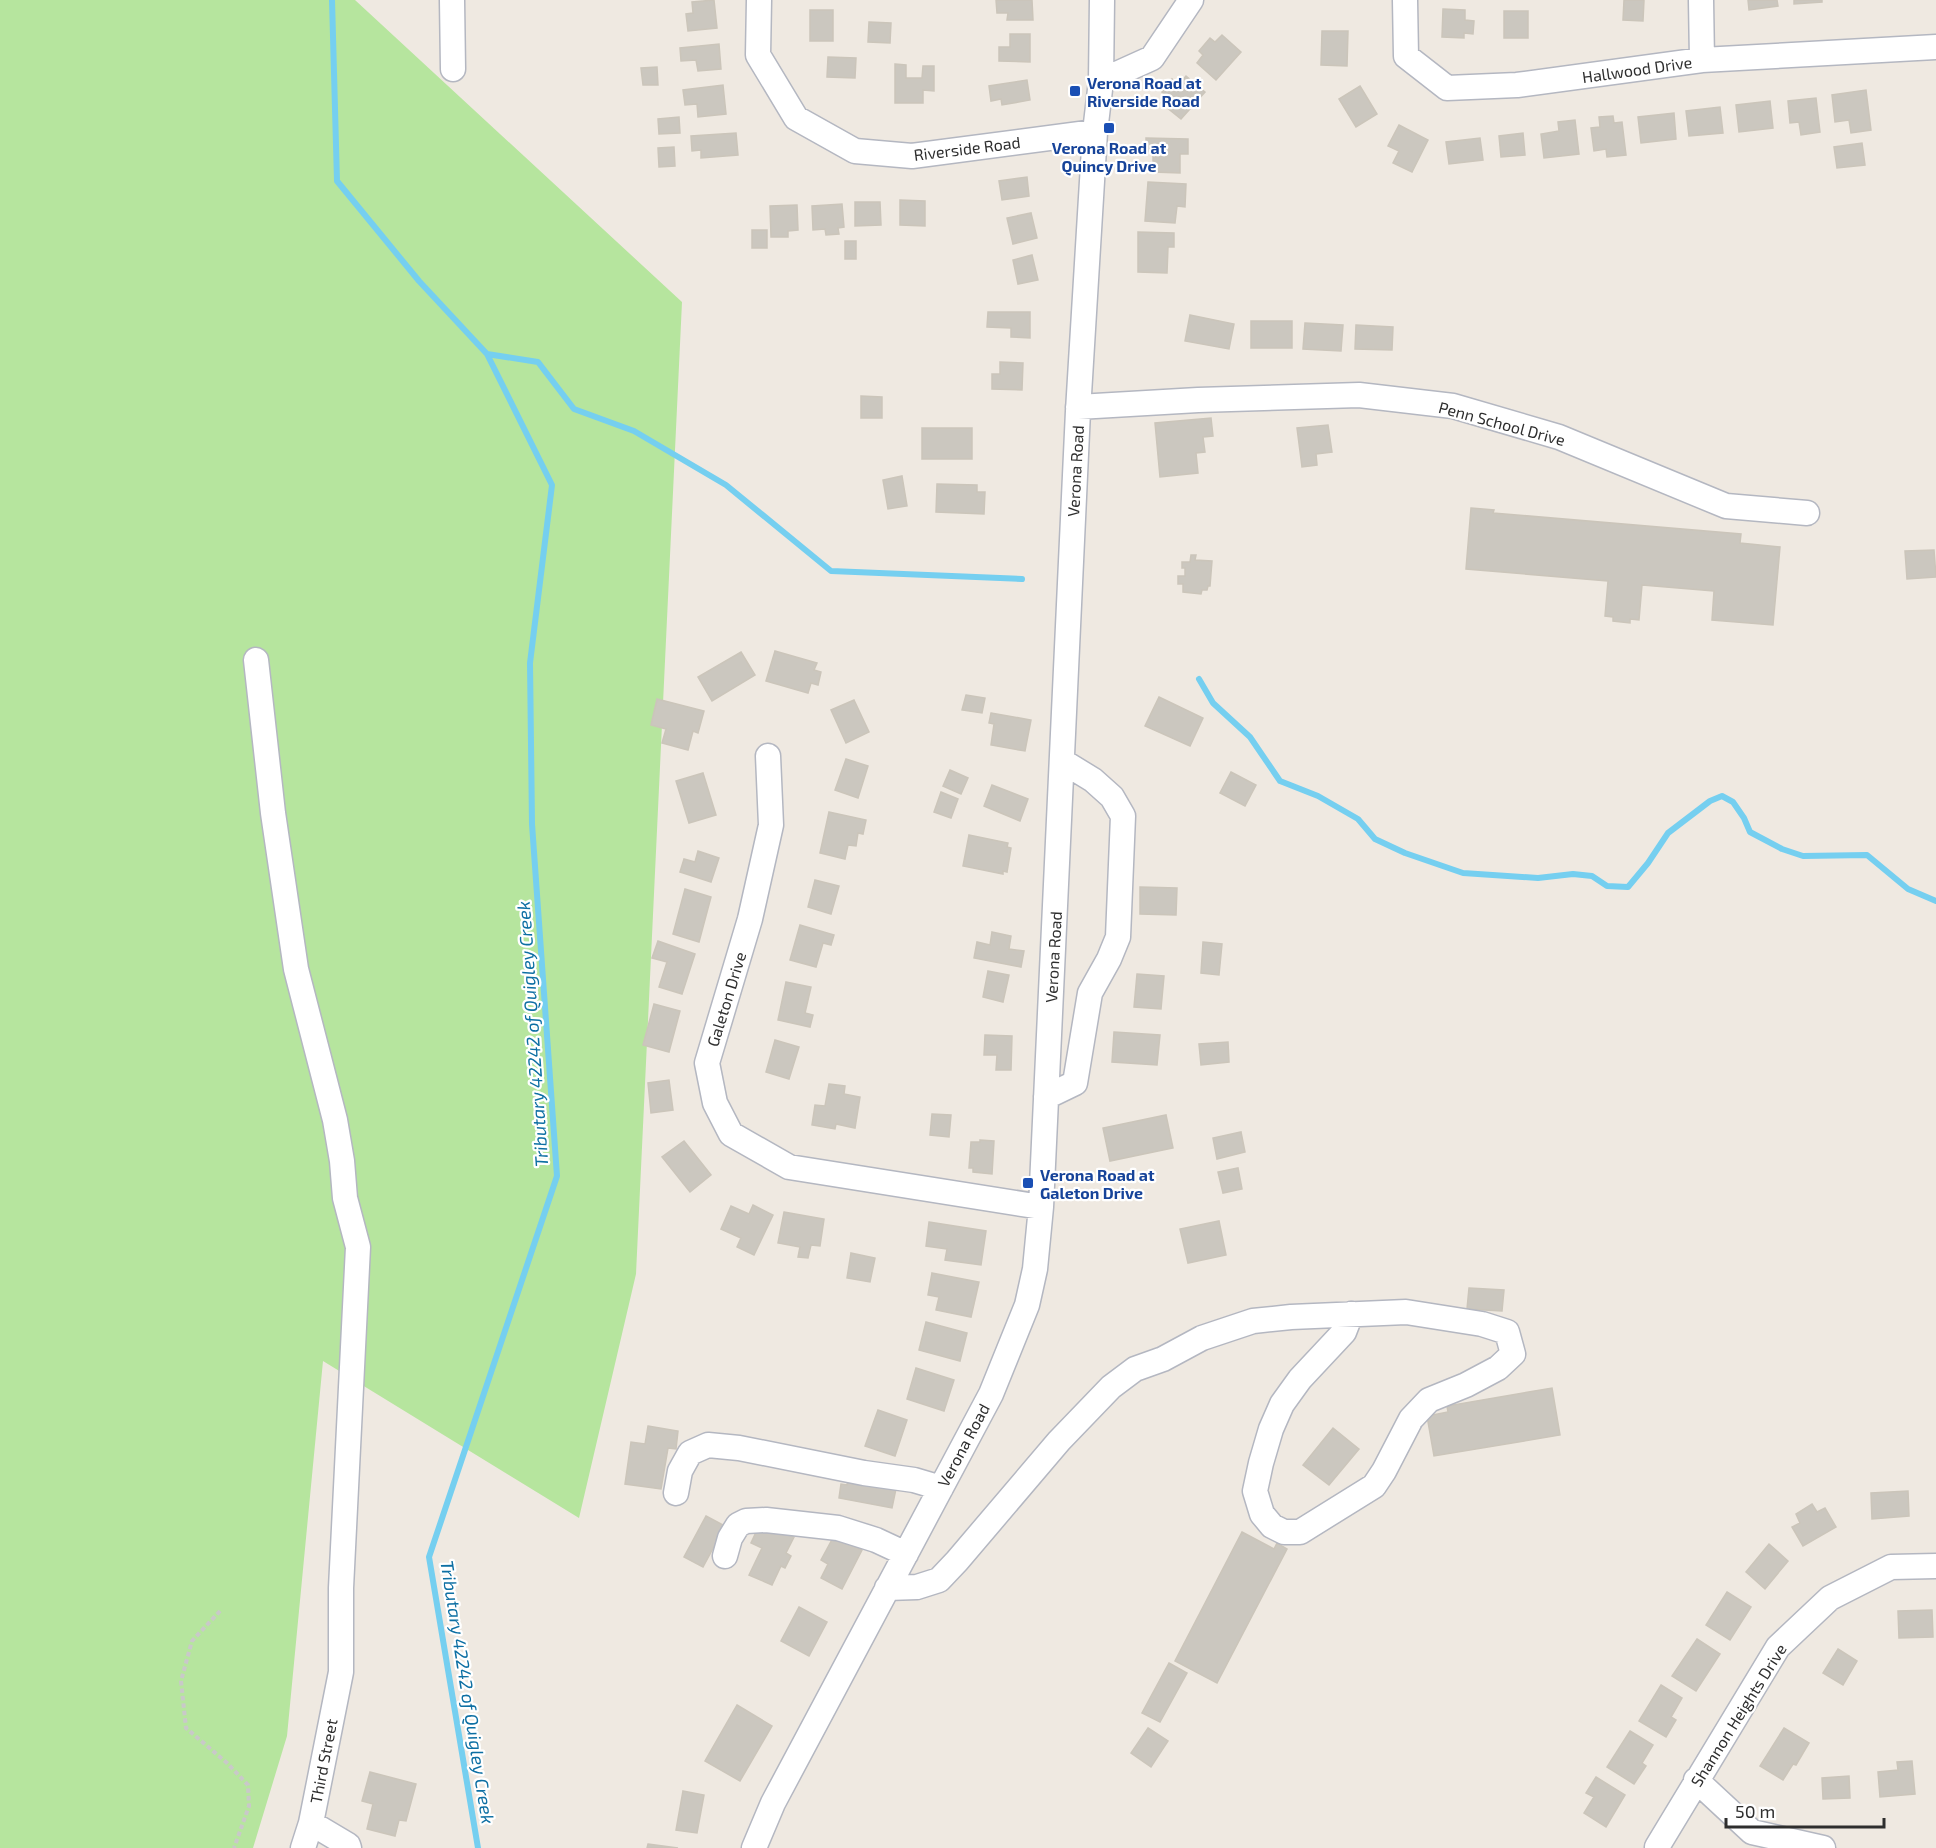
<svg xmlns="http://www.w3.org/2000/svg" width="1936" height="1848" font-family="'Exo 2',sans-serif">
<rect width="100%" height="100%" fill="#efe9e1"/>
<!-- green -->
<path fill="#b6e59e" d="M0,0H355L682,302L636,1274L579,1518L323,1361L287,1736L253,1848H0Z"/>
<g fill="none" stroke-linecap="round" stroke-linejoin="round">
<!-- stream -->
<path stroke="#75cff0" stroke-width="6" d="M332,0L337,181L419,281L487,354L552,485L530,663L532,824L557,1176L429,1557L478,1848
M487,354L538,362L574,409L634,431L726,485L831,571L1022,579
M1199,679L1213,703L1250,737L1280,781L1318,796L1358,819L1375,839L1405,853L1463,873L1538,878L1573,874L1592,876L1607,886L1628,887L1648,863L1668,833L1710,801L1722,796L1733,802L1744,818L1750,832L1782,849L1803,856L1867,855L1908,889L1936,901"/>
</g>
<!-- building -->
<path fill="#cbc7bf" stroke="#cbc5ba" stroke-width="1.5" d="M714,0L717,28L688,31L686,14L693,13L692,2Z
M996,0H1032L1033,20H1007L1008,13H997Z
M1624,0H1644L1643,21L1623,20Z
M1748,0H1777L1778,6L1749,10Z
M1794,0H1822V2L1794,4Z
M1443,9L1465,10V20L1474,21L1473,34L1464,33V38L1442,37Z
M810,10H833V41H810Z
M1504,11H1528V38H1504Z
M869,22L891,23L890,43L868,42Z
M1322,31H1348L1347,66L1321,65Z
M1010,34H1030V62L999,61V47H1010Z
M1222,35L1241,52L1216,80L1197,63L1203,55L1199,51L1210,38L1215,42Z
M719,44L721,69L698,71L696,60L681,61L680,48Z
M828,57L856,58L855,78L827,77Z
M895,64L906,65V78H922L923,66H934V91L923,90V103H895Z
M657,67L658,85H643L641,68Z
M1186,76L1205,92L1181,119L1161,103L1167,96L1162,92L1172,79L1178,85Z
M1027,80L1030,100L1002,105L1001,99L991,101L989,86Z
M723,85L726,114L698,117L697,104L685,105L683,90Z
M1360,86L1377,114L1356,127L1339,99Z
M1866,90L1871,130L1851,133L1849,120L1835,122L1832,95Z
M1816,98L1820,132L1801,135L1799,122L1790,123L1788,101Z
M1770,101L1773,128L1739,132L1736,105Z
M1720,107L1723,133L1689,136L1686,111Z
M1674,113L1676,139L1641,143L1638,117Z
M1613,116L1614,123L1622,122L1626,155L1607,157L1606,149L1594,151L1591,128L1600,127L1599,117Z
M679,117L680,133L659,134L658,119Z
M1575,120L1579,154L1544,158L1541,134L1559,131L1558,122Z
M1399,125L1428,140L1412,172L1393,163L1399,151L1388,146Z
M736,133L738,155L701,158V150L692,151L691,136Z
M1523,133L1525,155L1501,157L1499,136Z
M1146,138L1188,139V154H1180V173L1153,172V152L1146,151Z
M1480,138L1483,160L1449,164L1446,142Z
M1862,143L1865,165L1837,168L1834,147Z
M674,147L675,166L659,167L658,148Z
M1027,177L1029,196L1002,200L999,181Z
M1148,182L1186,184L1185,207L1177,206L1175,223L1145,221Z
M900,200L925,201V226L900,225Z
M855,202H880L881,225L855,226Z
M842,204L844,227L838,228L839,234L826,235L825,229L813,230L812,206Z
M797,205L798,230L788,231V237H771L770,206Z
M1031,213L1037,238L1013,244L1007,218Z
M752,230H767V248H752Z
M1138,232L1174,233V247H1168L1167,273L1138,272Z
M845,241H856V259H845Z
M1032,255L1038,280L1018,284L1013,260Z
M988,312H1030V338L1011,337V328L987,327Z
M1190,315L1234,324L1229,349L1185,341Z
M1251,321H1292V348H1251Z
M1305,323L1343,325L1341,351L1303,349Z
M1356,325L1393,327L1392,350L1355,349Z
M1000,362L1023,363L1022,390L992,389V374H1000Z
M861,396L882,397V418H861Z
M1211,418L1213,436L1203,437L1205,452L1196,453L1198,473L1160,477L1155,423Z
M1328,425L1332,452L1316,454L1317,465L1302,467L1297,428Z
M922,428H972V459H922Z
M902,476L907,506L888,509L883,480Z
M937,484L977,485V492H985L984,514L936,512Z
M1471,508L1494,510L1493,513L1741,534L1740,543L1780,547L1773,625L1712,620L1714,591L1642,585L1639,620L1630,619V623L1613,621V617L1605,616L1608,581L1466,569Z
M1934,550L1936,577L1907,579L1905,551Z
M1191,555H1196L1195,560L1212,561L1210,586H1208L1207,590H1202L1201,594L1183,592V584H1178V576H1185V568H1182V562H1190Z
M775,651L817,663L814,670L821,672L818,685L811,683L808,693L766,681Z
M741,652L755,675L712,701L698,677Z
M966,695L985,698L982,713L962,710Z
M1159,697L1203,718L1190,746L1145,726Z
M657,699L704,711L698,733L693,731L688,750L662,743L666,729L651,725Z
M854,700L869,732L846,743L831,710Z
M991,713L1031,720L1025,751L991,745L994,724L989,723Z
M846,759L868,766L858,798L835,790Z
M950,770L968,778L961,794L943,786Z
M1231,772L1256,785L1245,806L1220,793Z
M703,773L716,815L689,823L676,781Z
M992,785L1028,799L1020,821L984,806Z
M941,792L958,799L951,818L934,812Z
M829,812L866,820L863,834L858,833L856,846L848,845L845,859L820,853Z
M969,835L1008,843L1007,847L1011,848L1007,872L1003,871V874L963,866Z
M698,851L719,858L711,882L680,872L684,859L695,862Z
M815,880L839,886L831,914L808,907Z
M1140,887L1177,888L1176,915L1140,914Z
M685,889L711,897L699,942L673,934Z
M800,925L834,935L831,945L823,943L816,967L790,960Z
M992,932L1011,936L1009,949L1024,951L1021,967L974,958L977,942L990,945Z
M658,941L695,954L682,994L659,987L667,962L652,958Z
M1203,942L1222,944L1219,975L1201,973Z
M988,971L1009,975L1003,1002L983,997Z
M1137,974L1164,976L1161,1009L1134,1007Z
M786,982L811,987L805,1013L813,1015L810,1027L778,1020Z
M654,1004L680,1011L669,1052L643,1045Z
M1114,1032L1160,1035L1157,1065L1112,1062Z
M985,1035L1012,1036L1011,1070H996L997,1055H984Z
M775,1040L799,1047L789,1079L766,1072Z
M1228,1042L1229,1062L1201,1065L1199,1044Z
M669,1080L673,1110L651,1113L648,1083Z
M829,1084L845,1086L844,1094L860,1097L855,1128L836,1124L835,1129L812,1125L815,1105L825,1106Z
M932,1114L951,1115L949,1137L930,1135Z
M1166,1115L1173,1148L1110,1161L1103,1128Z
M1241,1132L1245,1152L1217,1159L1213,1138Z
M980,1140L994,1141L992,1174L973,1172V1168H969L971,1142H980Z
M684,1141L711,1175L690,1192L662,1157Z
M1238,1168L1242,1189L1223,1193L1218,1172Z
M753,1205L773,1215L754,1255L737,1247L741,1238L721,1229L731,1206L749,1214Z
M784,1212L824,1219L820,1246L811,1245L808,1258L798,1257L800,1247L778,1243Z
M1219,1221L1226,1255L1188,1263L1180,1229Z
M929,1222L986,1231L981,1265L945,1260L947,1249L926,1246Z
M851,1253L875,1258L870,1282L847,1278Z
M932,1273L979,1282L971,1317L936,1310L939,1297L928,1295Z
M1469,1288L1504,1290L1502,1311L1467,1309Z
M926,1322L967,1333L960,1361L919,1350Z
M916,1368L954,1380L944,1411L907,1399Z
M1552,1388L1560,1435L1434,1456L1427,1416L1448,1412L1447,1406Z
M878,1410L907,1420L895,1456L865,1446Z
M648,1426L678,1431L676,1449L668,1448L661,1489L625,1484L631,1442L645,1444Z
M1333,1428L1359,1449L1329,1485L1303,1465Z
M849,1475L897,1484L892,1508L839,1498L841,1484L847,1485Z
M1908,1491L1909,1516L1872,1519L1871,1493Z
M1812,1504L1817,1512L1825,1508L1836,1527L1803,1546L1792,1527L1800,1523L1796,1514Z
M706,1516L725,1526L703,1567L684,1557Z
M771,1527L794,1537L786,1553L791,1556L785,1568L781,1566L772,1585L749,1575L762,1548L751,1543L758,1528L769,1532Z
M1242,1532L1274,1549L1277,1543L1287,1549L1217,1683L1175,1661Z
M834,1536L862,1550L842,1589L821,1578L828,1564L821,1560Z
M1769,1544L1788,1561L1765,1589L1746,1572Z
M1727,1592L1751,1607L1730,1640L1706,1625Z
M799,1607L827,1622L809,1656L781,1641Z
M1932,1610L1933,1637L1899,1638L1898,1611Z
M1697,1639L1720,1654L1696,1691L1672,1676Z
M1838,1649L1857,1661L1843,1685L1823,1673Z
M1169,1663L1187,1673L1160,1722L1142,1713Z
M1661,1685L1682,1698L1671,1717L1676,1720L1666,1737L1639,1721Z
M737,1705L772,1726L740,1781L705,1761Z
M1148,1728L1168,1741L1151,1767L1131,1753Z
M1784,1728L1809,1743L1796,1765L1793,1764L1783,1780L1760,1766Z
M1630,1731L1653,1745L1642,1763L1646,1766L1634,1784L1607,1767Z
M1912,1761L1915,1794L1880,1797L1878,1772L1898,1770L1897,1762Z
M370,1772L416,1784L406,1821L399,1820L395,1836L367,1829L373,1804L362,1801Z
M1849,1776L1850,1798L1823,1799L1822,1778Z
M1596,1777L1625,1795L1606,1827L1584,1813L1594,1797L1586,1793Z
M683,1791L704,1795L697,1833L676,1830Z
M648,1844L678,1848H647Z"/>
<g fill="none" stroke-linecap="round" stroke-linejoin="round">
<defs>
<path id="minor" d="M452,0L453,69
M759,0L758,55L796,118L855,151L912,156L1095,132
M1405,0L1406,56L1447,88L1517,85L1702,60L1936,47
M1701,0L1702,60
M1101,81L1152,58L1191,0
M1078,407L1198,400L1359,395L1453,406L1559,437L1726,506L1807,513
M256,660L273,813L296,969L335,1120L342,1161L345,1198L358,1247L341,1588V1672L311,1823L303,1848
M768,756L771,825L750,919L707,1063L715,1103L731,1134L789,1167L1041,1207
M1046,1097L1075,1083L1090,993L1109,959L1118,937L1123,816L1112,797L1093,780L1062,761
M676,1493L680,1471L690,1453L708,1445L739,1448L864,1473L914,1480L941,1488
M725,1556L730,1538L738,1525L746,1521L766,1520L838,1528L876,1540L906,1554
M887,1588L917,1587L939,1580L957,1561L1059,1441L1111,1387L1135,1369L1163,1359L1202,1338L1253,1321L1291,1317L1406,1312L1482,1324L1507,1332L1513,1354L1498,1368L1466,1385L1429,1400L1411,1419L1384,1471L1374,1486L1300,1532H1284L1272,1526L1262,1514L1255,1491L1261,1463L1271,1429L1282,1404L1300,1379L1344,1332L1351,1314
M1696,1780L1752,1832L1823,1848
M311,1823L348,1845L349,1848
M1657,1847L1778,1647L1830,1598L1891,1567L1936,1566
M754,1848L773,1803L991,1394L1027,1305L1035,1269L1041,1207L1078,411L1095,132L1101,81L1102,0"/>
</defs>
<!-- minor casing -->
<use href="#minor" stroke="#b4b7c1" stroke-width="27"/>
<!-- path -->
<path stroke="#c9c9c9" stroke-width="4" stroke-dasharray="4.5 3" stroke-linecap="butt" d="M220,1611L192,1641L181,1681L186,1728L227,1763L248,1785L249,1806L234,1848"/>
<!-- minor -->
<use href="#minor" stroke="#fff" stroke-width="24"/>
</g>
<!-- markers -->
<g fill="#1a4fb4" stroke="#fff" stroke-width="2">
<rect x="1069" y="85" width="12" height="12" rx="3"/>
<rect x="1103" y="122" width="12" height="12" rx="3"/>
<rect x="1022" y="1177" width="12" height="12" rx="3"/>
</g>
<g text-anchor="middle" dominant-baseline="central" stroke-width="4.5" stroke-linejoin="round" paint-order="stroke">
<!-- street labels -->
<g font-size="16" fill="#2e2e2e" stroke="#fff">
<text transform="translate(1637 69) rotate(-8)">Hallwood Drive</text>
<text transform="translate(967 148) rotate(-7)">Riverside Road</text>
<text transform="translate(1502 423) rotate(15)">Penn School Drive</text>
<text transform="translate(1075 471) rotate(-87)">Verona Road</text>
<text transform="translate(1053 957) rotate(-87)">Verona Road</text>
<text transform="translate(726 999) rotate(-73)">Galeton Drive</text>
<text transform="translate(963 1445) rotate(-62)">Verona Road</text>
<text transform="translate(1738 1715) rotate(-58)">Shannon Heights Drive</text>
<text transform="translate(323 1761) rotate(-79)">Third Street</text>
</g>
<!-- transit labels -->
<g font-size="16" font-weight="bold" fill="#164399" stroke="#fff" text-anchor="start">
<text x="1087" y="82">Verona Road at<tspan x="1087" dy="18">Riverside Road</tspan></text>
<text x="1109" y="147" text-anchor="middle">Verona Road at<tspan x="1109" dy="18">Quincy Drive</tspan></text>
<text x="1040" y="1174">Verona Road at<tspan x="1040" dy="18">Galeton Drive</tspan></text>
</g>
<!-- water labels -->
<g font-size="18" font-style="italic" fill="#0d6fa3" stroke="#fff">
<text transform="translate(532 1034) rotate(-94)">Tributary 42242 of Quigley Creek</text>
<text transform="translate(468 1692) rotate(81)">Tributary 42242 of Quigley Creek</text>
</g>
</g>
<!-- scale -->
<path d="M1726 1818v9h158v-9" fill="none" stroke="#2e2e2e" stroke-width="3"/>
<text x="1735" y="1818" font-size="18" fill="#2e2e2e" stroke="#ffffff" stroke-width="4.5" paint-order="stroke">50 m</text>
</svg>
